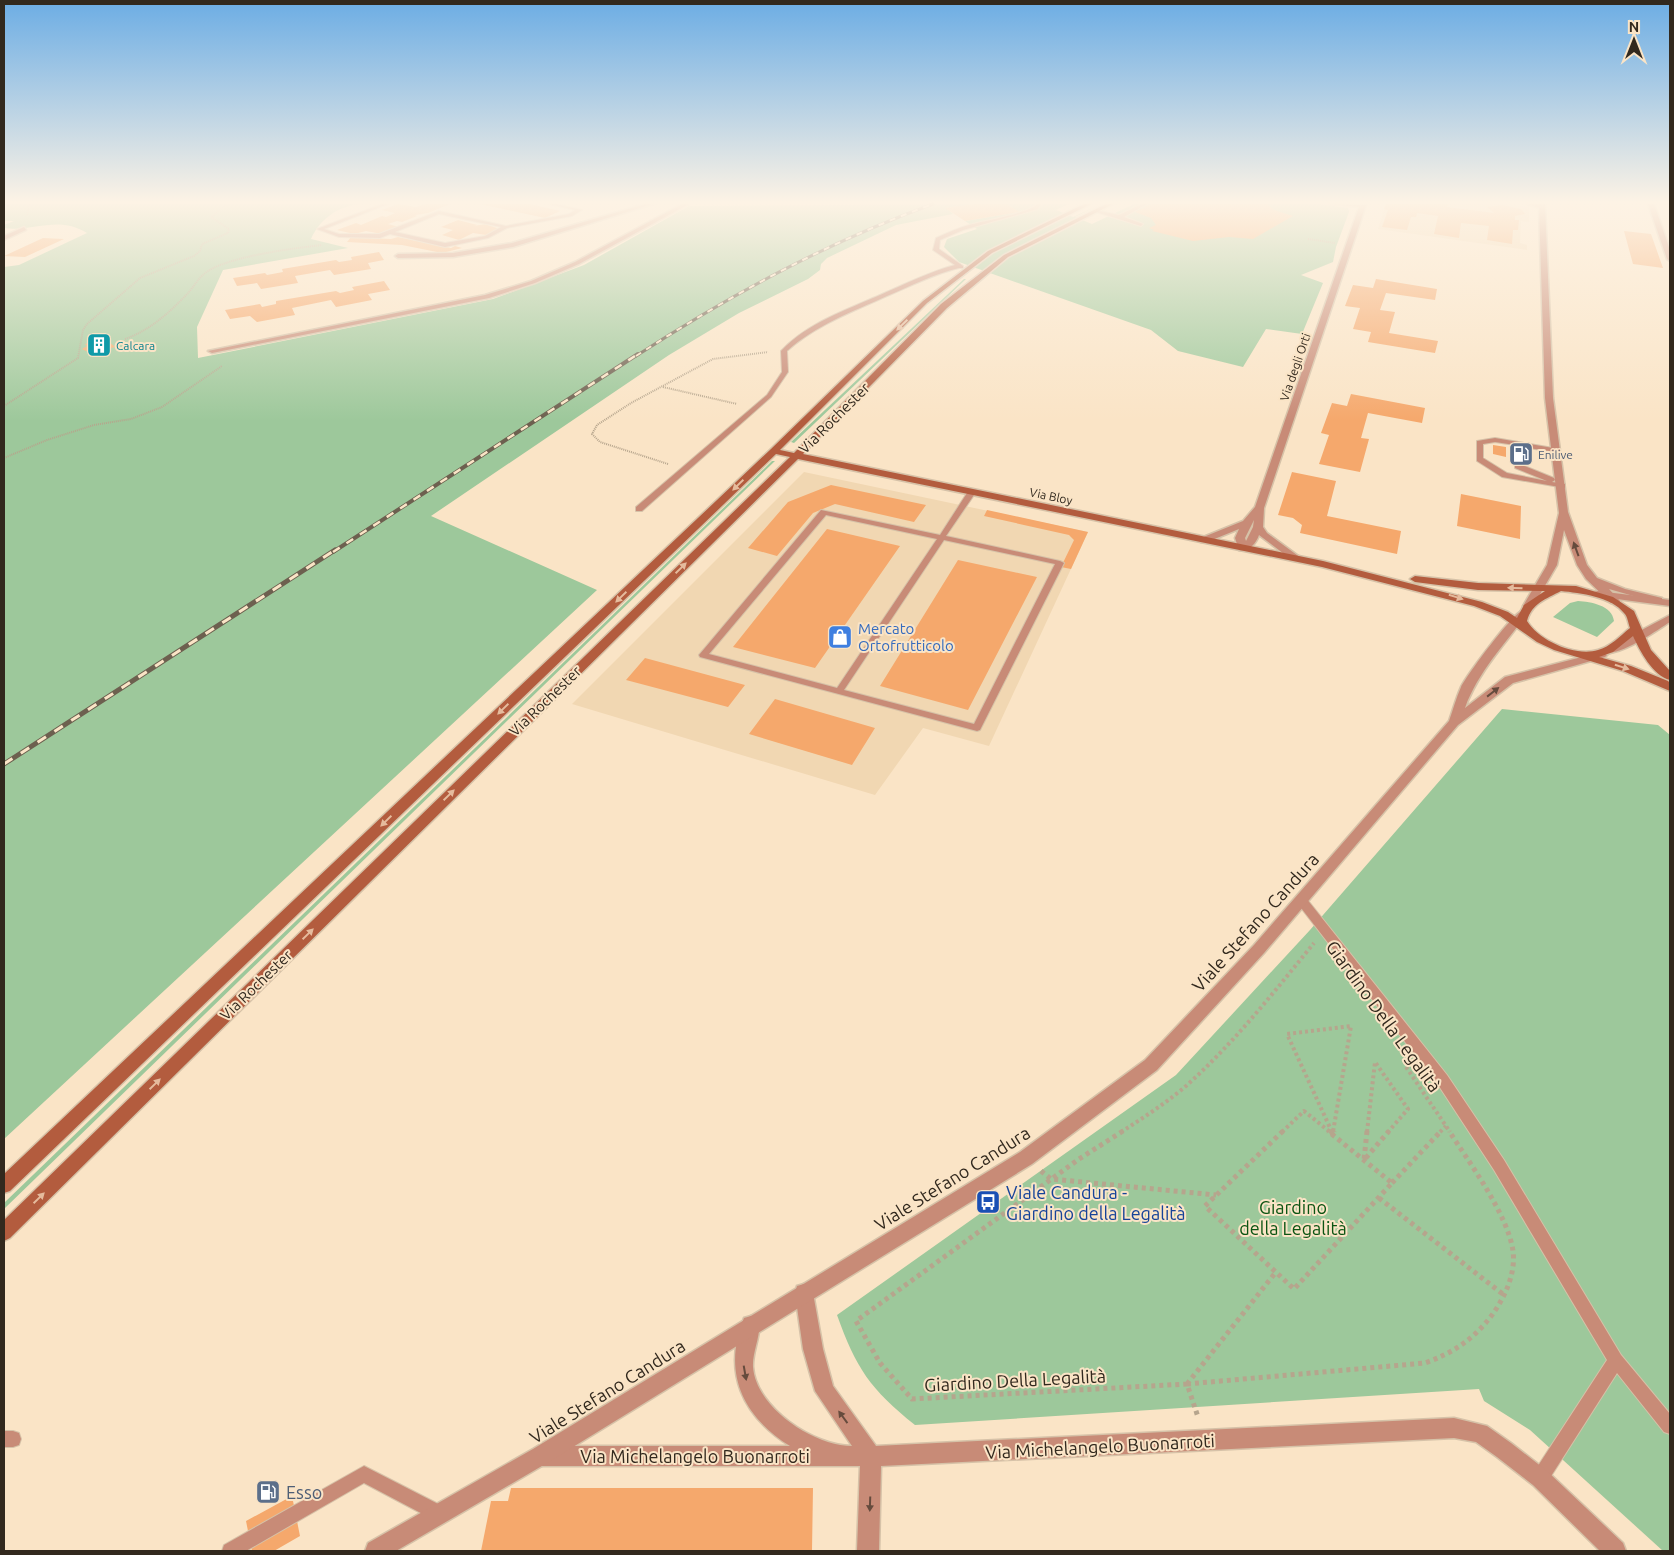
<svg xmlns="http://www.w3.org/2000/svg" width="1674" height="1555" font-family="Ubuntu,sans-serif">
<rect width="100%" height="100%" fill="#fae4c6"/>
<!-- built -->
<path fill="#f1d7b2" d="M1386,204H1502L1529,207V222L1521,221L1520,243L1527,245V250L1378,229Z
M804,472L1088,532L989,746L923,728L875,795L572,704Z"/>
<!-- green -->
<path fill="#9dc89b" d="M4,204H358C337,207 320,219 311,239L348,248L223,270L197,327L198,358L493,299L584,265L689,206L974,204L946,208L953,214L896,225L827,258L821,264L820,270L808,279L739,313L669,355L431,516L597,590L4,1139V267L19,265L87,233C58,215 34,232 4,228V225L14,221H4Z
M1006,204H1068L1056,210L1073,217L1101,204L1075,217L1092,224L1134,204H1319L1348,208L1349,212L1336,247L1333,262L1301,275L1323,283L1302,334L1266,329L1243,367L1178,351L1151,330L959,262L944,247L947,239L977,229L965,221L1019,212Z
M964,279H966L794,443L791,442Z
M772,461H775L4,1209V1203Z
M1578,601C1591,602 1612,605 1614,621L1597,637L1553,617L1570,603Z
M1502,709L1658,725L1670,735V1551H1663L1530,1430L1484,1401L1479,1389L915,1425C870,1389 856,1368 837,1315L1176,1075L1310,930Z"/>
<!-- building -->
<path fill="#f5a86c" d="M398,204L416,207L425,204H450L428,213L415,215L417,216L402,222L397,221L388,224L399,227L382,234L366,231L354,234L337,230L356,223L361,225L382,216L386,217L395,213L382,210Z
M480,204H530L560,211L545,218Z
M974,204H1006L1020,212L965,221L945,208Z
M1151,204H1267L1274,210L1293,216L1253,239L1229,237L1193,241L1152,231L1154,230L1149,228L1156,225L1151,218L1135,212Z
M1386,204H1448L1447,207L1494,213L1487,207L1502,205L1521,209L1525,214L1515,216V220H1519L1518,230H1513L1512,244L1487,240L1489,226L1461,223L1459,238L1434,234L1438,216L1417,213L1416,217H1411L1407,230L1382,227L1388,210L1384,209Z
M458,220L477,225L474,226L485,224L500,229L486,235L473,233L459,240L442,235L453,230L441,227Z
M1624,231L1651,234L1663,268L1633,264Z
M351,237L391,239L398,237L451,248L455,246L462,248L442,253L402,245L347,242Z
M43,238L64,239L25,257L4,256Z
M379,252L384,260L368,263L371,269L334,275L330,270L295,276L298,283L261,289L257,283L237,286L233,278L265,273L267,275L283,272L282,269L336,260L339,262L352,260L351,257Z
M1376,279L1437,289L1435,300L1386,293L1380,310L1395,312L1389,333L1438,341L1435,353L1368,342L1371,332L1353,329L1360,308L1345,306L1353,285L1373,288Z
M384,281L390,290L368,294L372,300L336,307L331,300L292,308L295,315L257,322L250,316L230,319L225,310L260,304L262,307L276,304V301L336,291L340,293L354,290L352,287Z
M106,339L115,347L98,352L96,349L86,351L82,349L87,346L85,344Z
M1351,394L1425,408L1422,423L1368,413L1361,438L1369,439L1360,472L1319,464L1329,435L1321,433L1332,403L1347,406Z
M1493,445L1506,447V457L1493,454Z
M1511,447L1532,451V460L1511,457Z
M1292,472L1336,481L1327,516L1401,531L1397,554L1300,533L1302,525L1293,518L1278,515Z
M831,485L926,505L914,522L835,504L813,513L777,556L748,548L788,502Z
M1461,494L1521,506L1520,539L1457,526Z
M987,510L1088,532L1071,569L1061,567L1074,540L1069,535L984,516Z
M827,529L900,546L815,668L733,647Z
M958,560L1037,577L968,710L880,686Z
M645,658L745,685L728,707L626,680Z
M775,699L875,728L852,765L749,734Z
M511,1488H813L812,1551H481L491,1501H508Z
M292,1496L300,1536L274,1551H252L246,1521Z"/>
<g fill="none" stroke-linecap="round" stroke-linejoin="round">
<defs>
<path id="service" d="M382,204H388L324,229L339,234H379L439,211L506,226L569,214L575,210L549,204H556L582,210L572,216L507,228L488,238L445,247L390,234L380,238L339,237L317,229ZM439,214L501,227L485,236L445,243L395,232Z
M1037,204H1041L1038,209L963,230L940,240L939,249L963,266V268H959C934,274 911,286 887,296C852,312 816,325 787,351L788,372L771,397L642,511H636V507L767,395L782,372L781,351C807,323 846,310 880,295C905,284 929,272 955,265L933,250L936,238C947,233 958,228 969,225C983,221 1030,213 1037,204Z
M1142,204H1147L1124,217L1143,224L1141,226L1093,211L1095,210L1119,215Z
M1495,438L1559,449L1560,450L1557,452L1521,447L1522,465L1554,478L1555,480L1552,482L1565,484V488L1502,477L1477,461V441ZM1495,442L1515,445V468L1547,481L1507,473L1483,458V444Z
M969,490H972L976,492L946,536L1060,561L1064,563L980,730L977,731L700,657L699,655L821,510L940,535ZM826,515L937,539L837,688L709,654ZM944,540L1055,564L974,724L844,690Z
M1302,897L1306,898L1447,1075L1504,1160L1621,1355L1670,1414V1434L1664,1432L1617,1373L1546,1484L1540,1486L1534,1484L1532,1478L1534,1472L1607,1360L1494,1170L1437,1083L1298,904L1296,901L1298,898Z
M4,1431H13L19,1433L21,1439L19,1445L13,1447H4Z
M364,1466L446,1508L448,1514L446,1520L440,1522L434,1520L364,1483L246,1551H222L224,1545Z"/>
<path id="minor" d="M645,204H653L513,247L453,257L398,258L395,256L398,254L453,253L512,243Z
M682,204H689L579,264L535,283L489,298L212,353L208,351L485,295L531,281L575,262Z
M1329,204L1366,205L1264,508L1263,527L1267,533L1301,558L1300,560H1292L1259,535C1256,544 1248,552 1239,550L1235,538L1239,529L1207,542H1201V538L1243,521L1255,507L1359,207ZM1254,520L1253,527L1246,541L1245,538Z
M1527,204H1545L1553,398L1568,512L1587,565L1597,578L1625,589L1662,598V602L1658,603L1609,589L1620,601L1619,603H1611L1586,579L1577,565L1564,530L1557,565L1532,608L1528,609L1523,606L1547,565L1559,513L1545,398L1539,208Z
M1648,204H1654L1670,250V261L1667,259Z
M24,227L26,230L4,240V236Z
M804,1284L811,1286L813,1293L823,1349L833,1386L876,1446L1454,1418L1487,1426L1511,1443L1547,1471L1623,1543L1626,1551H1600L1533,1485L1497,1457L1476,1442L1454,1438L881,1466L879,1551H857L860,1466H541L534,1463L531,1456L534,1449L541,1446H790C742,1416 722,1372 744,1318L751,1316L758,1318C763,1332 752,1351 753,1367C756,1408 814,1446 852,1446L815,1391L803,1349L795,1293L797,1286Z"/>
<path id="tertiary" d="M1598,591L1670,600V606L1594,596V592Z
M1522,611L1527,614C1505,644 1478,672 1465,708L1505,677L1601,652L1607,655L1605,657L1513,683L1458,725L1264,953L1157,1070L1032,1164L547,1463L396,1551H365L368,1543L533,1449L1020,1152L1145,1060L1254,945L1449,721C1453,710 1456,698 1461,687C1467,675 1512,614 1522,611Z
M1670,615V622C1657,630 1621,656 1606,652L1604,650Z"/>
<path id="secondary" d="M1084,204H1091L992,253L927,303L780,450L794,453L941,304L1004,255L1106,204H1113L1008,257L947,308L803,454L1323,561L1482,602L1508,612L1517,618L1524,605L1545,591L1478,590L1415,582L1410,579L1415,576L1478,583L1576,586L1613,597L1634,611L1651,650L1670,671V680C1653,676 1640,651 1633,636L1613,652L1599,657L1631,666L1668,681L1670,683V691L1623,671L1554,650L1537,642L1500,616L1474,606L1322,567L798,459L10,1238L4,1241V1220L790,457L776,454L10,1191L4,1193V1174L771,449L923,301L988,251ZM1561,591C1580,593 1612,597 1624,613C1628,617 1628,623 1630,628C1620,636 1610,647 1598,650C1576,657 1539,641 1527,621C1532,603 1546,599 1561,591Z"/>
</defs>
<!-- service casing -->
<use href="#service" stroke="#d6c2a8" stroke-width="2"/>
<!-- minor casing -->
<use href="#minor" stroke="#d6c2a8" stroke-width="3"/>
<!-- tertiary casing -->
<use href="#tertiary" stroke="#d6c2a8" stroke-width="3"/>
<!-- secondary casing -->
<use href="#secondary" stroke="#d6c2a8" stroke-width="3"/>
<!-- path-far2 -->
<path stroke="#b6a58d" stroke-width="2" stroke-dasharray="1 1" stroke-linecap="butt" d="M27,215L30,204
M1308,239L1335,243
M125,339C151,330 171,311 189,292C194,286 198,279 204,274C223,257 295,248 322,245
M663,387L737,404
M4,406L78,358L83,330L87,324L140,278L194,256L200,251L202,244L228,233L229,229L211,217L227,204
M4,458L47,440L94,425L131,419L162,407L222,366
M668,464L600,442L592,434L597,425L631,403L713,359L768,352"/>
<!-- path-far1 -->
<path stroke="#b6a58d" stroke-width="4" stroke-dasharray="3 3" stroke-linecap="butt" d="M1406,1067L1450,1132
M1121,1132C1143,1118 1166,1103 1186,1086C1234,1043 1274,992 1314,943
M1282,1132L1304,1111L1330,1132
M1332,1132L1287,1034L1351,1026L1333,1132
M1367,1132L1375,1062L1408,1109L1388,1132
M1440,1132L1446,1126"/>
<!-- path -->
<path stroke="#b6a58d" stroke-width="5" stroke-dasharray="4 4" stroke-linecap="butt" d="M1123,1131L1079,1159L856,1321L880,1363L912,1399L1187,1384L1198,1417
M1283,1131L1205,1206L1294,1289L1392,1183L1328,1131
M1331,1131L1333,1135L1334,1131
M1367,1131L1364,1160L1389,1131
M1041,1171L1051,1179L1216,1195
M1392,1183L1441,1131
M1379,1198L1504,1295
M1187,1384L1425,1363C1453,1353 1474,1339 1492,1315C1505,1297 1516,1273 1513,1251C1508,1215 1469,1162 1449,1131
M1187,1384L1276,1272"/>
<!-- service -->
<use href="#service" fill="#c88b77" fill-rule="evenodd"/>
<!-- minor -->
<use href="#minor" fill="#c88b77" fill-rule="evenodd"/>
<!-- tertiary -->
<use href="#tertiary" fill="#c88b77" fill-rule="evenodd"/>
<!-- secondary -->
<use href="#secondary" fill="#b35c3e" fill-rule="evenodd"/>
<defs>
<path id="rail-far2" d="M636,356C732,294 826,243 933,204"/>
<path id="rail-far1" d="M333,552L638,354"/>
<path id="rail" d="M4,764L335,550"/>
</defs>
<!-- rail-far2 casing -->
<use href="#rail-far2" stroke="#6d604f" stroke-width="3"/>
<!-- rail-far1 casing -->
<use href="#rail-far1" stroke="#6d604f" stroke-width="4"/>
<!-- rail casing -->
<use href="#rail" stroke="#6d604f" stroke-width="5"/>
<!-- rail-far2 -->
<use href="#rail-far2" stroke="#fae4c6" stroke-width="2" stroke-dasharray="6" stroke-linecap="butt"/>
<!-- rail-far1 -->
<use href="#rail-far1" stroke="#fae4c6" stroke-width="2.5" stroke-dasharray="8" stroke-linecap="butt"/>
<!-- rail -->
<use href="#rail" stroke="#fae4c6" stroke-width="3" stroke-dasharray="10" stroke-linecap="butt"/>
</g>
<!-- one-way arrows -->
<defs><path id="oneway-solid" d="M-6-.8H1V-3.2L6.5 0L1 3.2V.8H-6Z" transform="scale(1.25)"/></defs>
<g fill="#e5bb9d">
<use href="#oneway-solid" transform="translate(902 325) rotate(136)"/>
<use href="#oneway-solid" transform="translate(738 485) rotate(136)"/>
<use href="#oneway-solid" transform="translate(681 568) rotate(-44)"/>
<use href="#oneway-solid" transform="translate(1515 588) rotate(-179)"/>
<use href="#oneway-solid" transform="translate(621 597) rotate(136)"/>
<use href="#oneway-solid" transform="translate(1456 597) rotate(17)"/>
<use href="#oneway-solid" transform="translate(1622 667) rotate(18)"/>
<use href="#oneway-solid" transform="translate(503 709) rotate(136)"/>
<use href="#oneway-solid" transform="translate(449 795) rotate(-44)"/>
<use href="#oneway-solid" transform="translate(386 821) rotate(136)"/>
<use href="#oneway-solid" transform="translate(308 934) rotate(-44)"/>
<use href="#oneway-solid" transform="translate(155 1084) rotate(-44)"/>
<use href="#oneway-solid" transform="translate(39 1198) rotate(-44)"/>
</g>
<g fill="#664b3d">
<use href="#oneway-solid" transform="translate(1576 549) rotate(-110)"/>
<use href="#oneway-solid" transform="translate(1493 692) rotate(-38)"/>
<use href="#oneway-solid" transform="translate(745 1373) rotate(80)"/>
<use href="#oneway-solid" transform="translate(843 1417) rotate(-126)"/>
<use href="#oneway-solid" transform="translate(870 1504) rotate(92)"/>
</g>
<!-- sky -->
<linearGradient id="sky" x2="0" y2="1"><stop stop-color="#6cade4"/><stop offset="0.48" stop-color="#fdf3e5"/><stop offset="1" stop-color="#fdf3e5" stop-opacity="0"/></linearGradient>
<rect width="1674" height="421" fill="url(#sky)"/>
<!-- icons -->
<defs>
<symbol id="building-square" viewBox="-11 -11 22 22"><rect x="-9" y="-9" width="18" height="18" rx="4" fill="#0f9aa8" stroke="#fae4c6"/><path d="M-4-6H4V6H1V3H-1V6H-4ZM-2.5-4.3h1.7v1.8h-1.7ZM.8-4.3h1.7v1.8H.8ZM-2.5-1h1.7V.8h-1.7ZM.8-1h1.7V.8H.8Z" fill="#fff"/></symbol>
<symbol id="fuel-square" viewBox="-11 -11 22 22"><rect x="-9" y="-9" width="18" height="18" rx="4" fill="#5c6f8a" stroke="#fae4c6"/><path d="M-5.5-6h7V0h2V4h1.3V-2.5L3-4.5l.8-.8L6-3V5H2.5V1h-1V6h-7ZM-4.2-4.7v3.2H.2V-4.7Z" fill="#fff"/></symbol>
<symbol id="shop-square" viewBox="-11 -11 22 22"><rect x="-9" y="-9" width="18" height="18" rx="4" fill="#3f7fe0" stroke="#fae4c6"/><path d="M-5-2.5h2.3a2.7 3.5 0 0 1 5.4 0H5L5.5 6h-11ZM-1.5-2.5h3a1.5 2.3 0 0 0-3 0Z" fill="#fff"/></symbol>
<symbol id="bus-square" viewBox="-11 -11 22 22"><rect x="-9" y="-9" width="18" height="18" rx="4" fill="#1a4fb4" stroke="#fae4c6"/><path d="M-5-6H5V4H4V6H2V4H-2V6H-4V4H-5ZM-3.5-4V0h7V-4ZM-3.5 1.2v1.5H-2V1.2ZM2 1.2v1.5H3.5V1.2Z" fill="#fff"/></symbol>
</defs>
<g fill-rule="evenodd">
<use href="#building-square" x="85" y="331" width="28" height="28"/>
<use href="#fuel-square" x="1507" y="440" width="28" height="28"/>
<use href="#shop-square" x="826" y="623" width="28" height="28"/>
<use href="#bus-square" x="974" y="1188" width="28" height="28"/>
<use href="#fuel-square" x="254" y="1478" width="28" height="28"/>
</g>
<g text-anchor="middle" dominant-baseline="central" stroke-width="4" stroke-linejoin="round" paint-order="stroke">
<!-- far-culture labels -->
<g font-size="12" fill="#0d838f" stroke="#fae4c6" text-anchor="start">
<text x="116" y="345">Calcara</text>
</g>
<!-- far-street labels -->
<g font-size="12" fill="#32291e" stroke="#fae4c6">
<text transform="translate(1295 367) rotate(-71)">Via degli Orti</text>
<text transform="translate(1051 496) rotate(12)">Via Bloy</text>
</g>
<!-- far-service labels -->
<g font-size="12" fill="#4e5e75" stroke="#fae4c6" text-anchor="start">
<text x="1538" y="454">Enilive</text>
</g>
<!-- street labels -->
<g font-size="15" fill="#32291e" stroke="#fae4c6">
<text transform="translate(834 418) rotate(-45)">Via Rochester</text>
<text transform="translate(545 701) rotate(-44)">Via Rochester</text>
<text transform="translate(256 985) rotate(-44)">Via Rochester</text>
</g>
<!-- shop labels -->
<g font-size="15" fill="#366cbe" stroke="#fae4c6" text-anchor="start">
<text x="858" y="628">Mercato<tspan x="858" dy="17">Ortofrutticolo</tspan></text>
</g>
<!-- near-street labels -->
<g font-size="18" fill="#32291e" stroke="#fae4c6">
<text transform="translate(1255 922) rotate(-48)">Viale Stefano Candura</text>
<text transform="translate(1384 1016) rotate(54)">Giardino Della Legalità</text>
<text transform="translate(952 1178) rotate(-32)">Viale Stefano Candura</text>
<text transform="translate(1015 1380) rotate(-3)">Giardino Della Legalità</text>
<text transform="translate(607 1391) rotate(-32)">Viale Stefano Candura</text>
<text transform="translate(1100 1446) rotate(-3)">Via Michelangelo Buonarroti</text>
<text x="695" y="1456">Via Michelangelo Buonarroti</text>
</g>
<!-- near-transit labels -->
<g font-size="18" fill="#164399" stroke="#fae4c6" text-anchor="start">
<text x="1006" y="1192">Viale Candura -<tspan x="1006" dy="21">Giardino della Legalità</tspan></text>
</g>
<!-- near-park labels -->
<g font-size="18" fill="#0b5412" stroke="#fae4c6">
<text x="1293" y="1207">Giardino<tspan x="1293" dy="21">della Legalità</tspan></text>
</g>
<!-- near-service labels -->
<g font-size="18" fill="#4e5e75" stroke="#fae4c6" text-anchor="start">
<text x="286" y="1492">Esso</text>
</g>
</g>
<!-- border -->
<rect width="1674" height="1555" fill="none" stroke="#32291e" stroke-width="10"/>
<!-- north arrow -->
<g transform="translate(1634 40)" stroke="#fae4c6" stroke-width="4" paint-order="stroke">
<path d="M0-4L9 19L0 12L-9 19Z" fill="#32291e"/>
<text y="-8" font-size="14" font-weight="bold" text-anchor="middle" fill="#32291e">N</text>
</g>
</svg>
